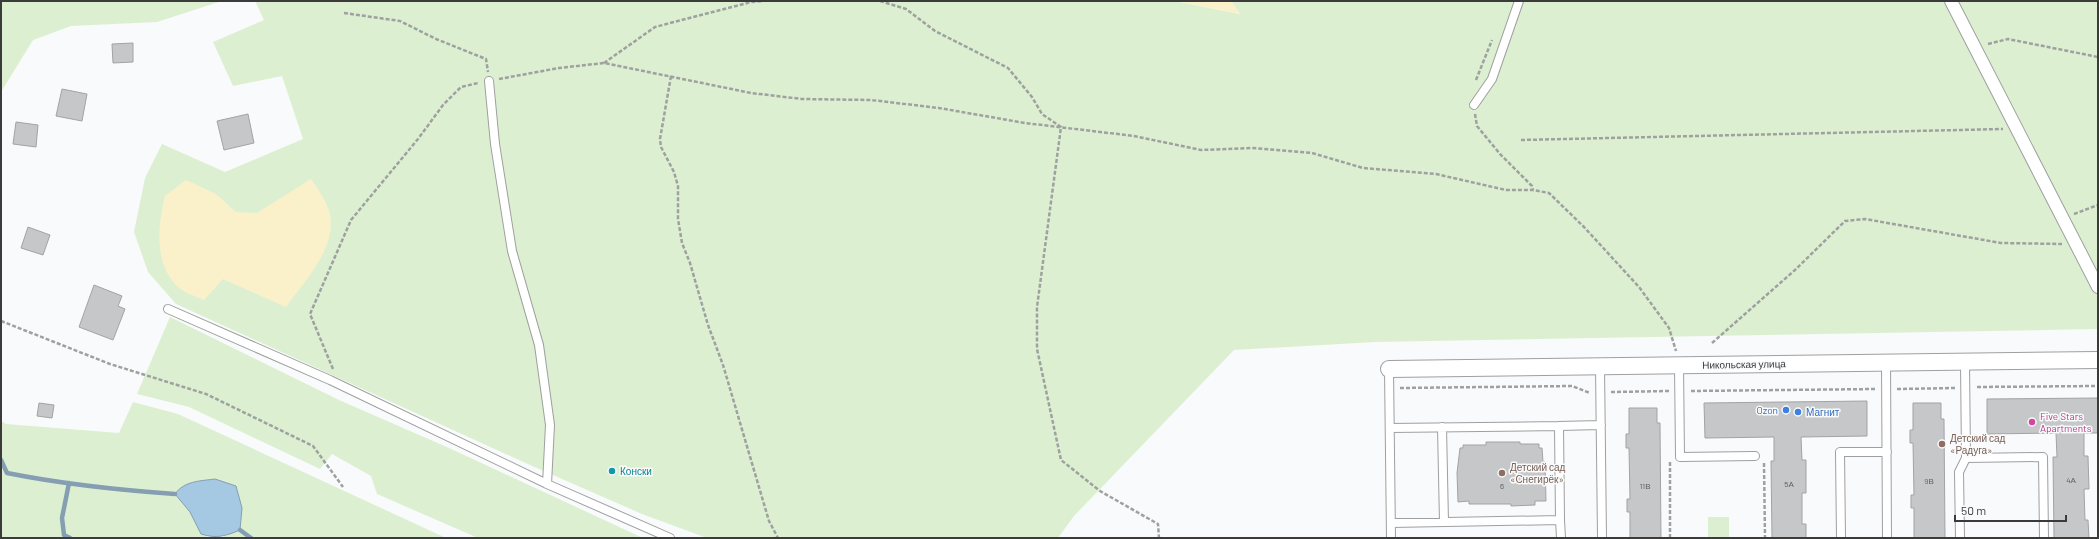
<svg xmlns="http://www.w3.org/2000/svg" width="2099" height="539" font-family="Barlow,sans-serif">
<rect width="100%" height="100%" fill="#f9fafb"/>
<!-- green -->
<path fill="#dcf0d1" d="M1,1H222L157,22L71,26L33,40L1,92Z
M255,1H1175L1240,14L1231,1H2098V329L1375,342L1234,350L1074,516L1058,538H707L642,514L530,465L176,304L148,272L134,232L145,178L162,144L225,172L303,139L282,76L233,86L213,42L264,20Z
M170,317L339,400L449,448L643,538H478L377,494L371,476L332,454L320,469L189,407L137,394Z
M133,402L178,414L446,538H220L240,530L175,494L190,512L201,534L210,538H1V421L6,424L119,433Z
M1708,517H1729V538H1708Z"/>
<!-- sand -->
<path fill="#faf1cb" d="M1175,1H1231L1240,14Z
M311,179C318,189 327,202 330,214C336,250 304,281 286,307L223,279L204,300C195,296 182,292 176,285C154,262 158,225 165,196L186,180L216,194L236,212L257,213Z"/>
<!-- water -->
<path fill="#a5c8e3" stroke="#859eb1" d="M215,479L236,486L242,508L240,530C226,536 216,539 201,534L190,512L175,494C184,481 200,481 215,479Z"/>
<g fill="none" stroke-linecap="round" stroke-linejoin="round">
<!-- stream -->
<path stroke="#859eb1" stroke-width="4.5" d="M1,460L7,473C62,484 118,490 175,494
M69,483L62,518L64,535L70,538
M240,530L251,538"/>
</g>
<!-- building -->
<path fill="#c6c7c8" stroke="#a2a3a4" d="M133,43V62L113,63L112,44Z
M62,89L87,94L82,121L56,116Z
M248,114L254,143L224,150L217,121Z
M16,122L38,125L36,147L13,144Z
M28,227L50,235L43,255L21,248Z
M94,285L122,296L118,306L125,309L113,340L79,327Z
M2098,398V433H2084V456H2088L2089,489H2084L2085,520H2088L2089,538H2054L2053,457H2057L2056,433L1987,434V399Z
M1867,401V436L1801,437L1802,460H1806V493H1802V524H1806V538H1772L1771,461H1774V437L1705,438L1704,403Z
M39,403L54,405L52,418L37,416Z
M1913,403H1941V419H1944L1945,538H1914V508H1911V495H1914L1913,443H1910V430H1913Z
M1629,408H1657V423H1660L1661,538H1630V512H1627V499H1630L1629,448H1626V434H1629Z
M1486,442H1520V444H1539V448H1542L1543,462H1545L1546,501H1535V505L1511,506V504H1469V501L1458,502L1457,473L1460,448H1463V445H1486Z"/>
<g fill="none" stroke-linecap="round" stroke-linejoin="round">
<defs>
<path id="service" d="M489,81L495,144L512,251L539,345L550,425L547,484
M1474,105L1492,79L1519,1
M168,309L330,380L547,484L670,538
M1886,362L1887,538
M1965,362L1966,458L2043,457L2044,538
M1679,365L1680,457L1755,456
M1600,366L1602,538
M1389,369L1391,538
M1442,427L1444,522
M1390,428L1559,426
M1560,520L1561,538
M1391,523L1560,520L1559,426L1601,425
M1841,538L1840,452H1887
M1960,538L1959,472L1966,458"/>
<path id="pedestrian" d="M1951,1L2098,287"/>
<path id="minor" d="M1389,369L2098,360"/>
</defs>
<!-- service casing -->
<use href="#service" stroke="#9e9fa0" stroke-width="10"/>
<!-- pedestrian casing -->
<use href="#pedestrian" stroke="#9e9fa0" stroke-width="14"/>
<!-- minor casing -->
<use href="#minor" stroke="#9e9fa0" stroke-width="18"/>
<!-- path -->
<path stroke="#9fa0a0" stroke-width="2.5" stroke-dasharray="4 2" stroke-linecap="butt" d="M880,1L906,9L935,31L1008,68L1032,97L1042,114L1061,127L1037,307V349L1061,460L1100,491L1158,524L1159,538
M344,13L400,21L436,39L486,59L488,72
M1988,44L2008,39L2098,57
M604,63L655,27L751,2L763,1
M671,76L660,139L661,147L674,172L678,186V219L682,243L690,263L708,325L723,365L769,521L778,538
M499,79L559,68L604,63L751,93L802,99L871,100L939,108L1025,123L1134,136L1201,150L1252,148L1312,153L1363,168L1436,174L1506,190H1533L1549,193L1584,227L1639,287L1669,328L1676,351
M1476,80L1492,40
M1475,114L1477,126L1500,154L1532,186L1533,190
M1521,140L2003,129
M2074,214L2098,205
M1,321L110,364L206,394L313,446L343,487
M1712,343L1795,270L1845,221L1865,219L2001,243L2062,244
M333,369L310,314L351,220L418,139L443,105L461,87L478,83
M1977,387L2098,386
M1400,388L1572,386L1590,393
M1897,389L1956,388
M1691,391L1876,389
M1611,392L1670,391
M1670,462V538
M1764,463L1765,538"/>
<!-- service -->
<use href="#service" stroke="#fff" stroke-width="8"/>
<!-- pedestrian -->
<use href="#pedestrian" stroke="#fff" stroke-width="12"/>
<!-- minor -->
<use href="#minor" stroke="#fff" stroke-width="16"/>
</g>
<!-- markers -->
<g fill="#3f7fe0" stroke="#f9fafb" stroke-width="1.5">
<circle cx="1786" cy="410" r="4"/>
<circle cx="1798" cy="412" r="4"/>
</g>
<circle fill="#d1479c" stroke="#f9fafb" stroke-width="1.5" cx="2032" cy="422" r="4"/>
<g fill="#8d6e63" stroke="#f9fafb" stroke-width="1.5">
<circle cx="1942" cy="444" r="4"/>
<circle cx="1502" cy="473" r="4"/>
</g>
<circle fill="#0f9aa8" stroke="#f9fafb" stroke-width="1.5" cx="612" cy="471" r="4"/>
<g text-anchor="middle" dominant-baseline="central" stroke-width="3" stroke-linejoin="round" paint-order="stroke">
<!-- number labels -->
<g font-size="8" fill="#5e5e5e">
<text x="2071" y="480">4А</text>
<text x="1929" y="481">9В</text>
<text x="1789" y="484">5А</text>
<text x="1502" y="486">6</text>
<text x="1645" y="486">11В</text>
</g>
<!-- street labels -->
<g font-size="10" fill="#3b3b3b" stroke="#f9fafb">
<text transform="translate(1744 364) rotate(-1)">Никольская улица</text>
</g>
<!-- shop labels -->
<g font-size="10" fill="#366cbe" stroke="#f9fafb" text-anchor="end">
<text x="1778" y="410">Ozon</text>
<text x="1806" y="412" text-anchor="start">Магнит</text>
</g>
<!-- hotel labels -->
<g font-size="10" fill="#b23c85" stroke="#f9fafb" text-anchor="start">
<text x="2040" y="416">Five Stars<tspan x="2040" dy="12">Apartments</tspan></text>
</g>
<!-- education labels -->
<g font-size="10" fill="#785e54" stroke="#f9fafb" text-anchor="start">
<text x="1950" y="438">Детский сад<tspan x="1950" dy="12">«Радуга»</tspan></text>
<text x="1510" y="467">Детский сад<tspan x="1510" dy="12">«Снегирёк»</tspan></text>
</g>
<!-- culture labels -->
<g font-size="10" fill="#0d838f" stroke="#f9fafb" text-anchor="start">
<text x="620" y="471">Конски</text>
</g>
</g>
<!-- border -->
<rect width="2099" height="539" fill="none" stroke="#3b3b3b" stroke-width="4"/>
<!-- scale -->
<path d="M1955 515v6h111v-6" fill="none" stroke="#3b3b3b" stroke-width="2"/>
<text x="1961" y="515" font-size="12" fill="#3b3b3b" stroke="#f9fafb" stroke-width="3" paint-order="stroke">50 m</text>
</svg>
